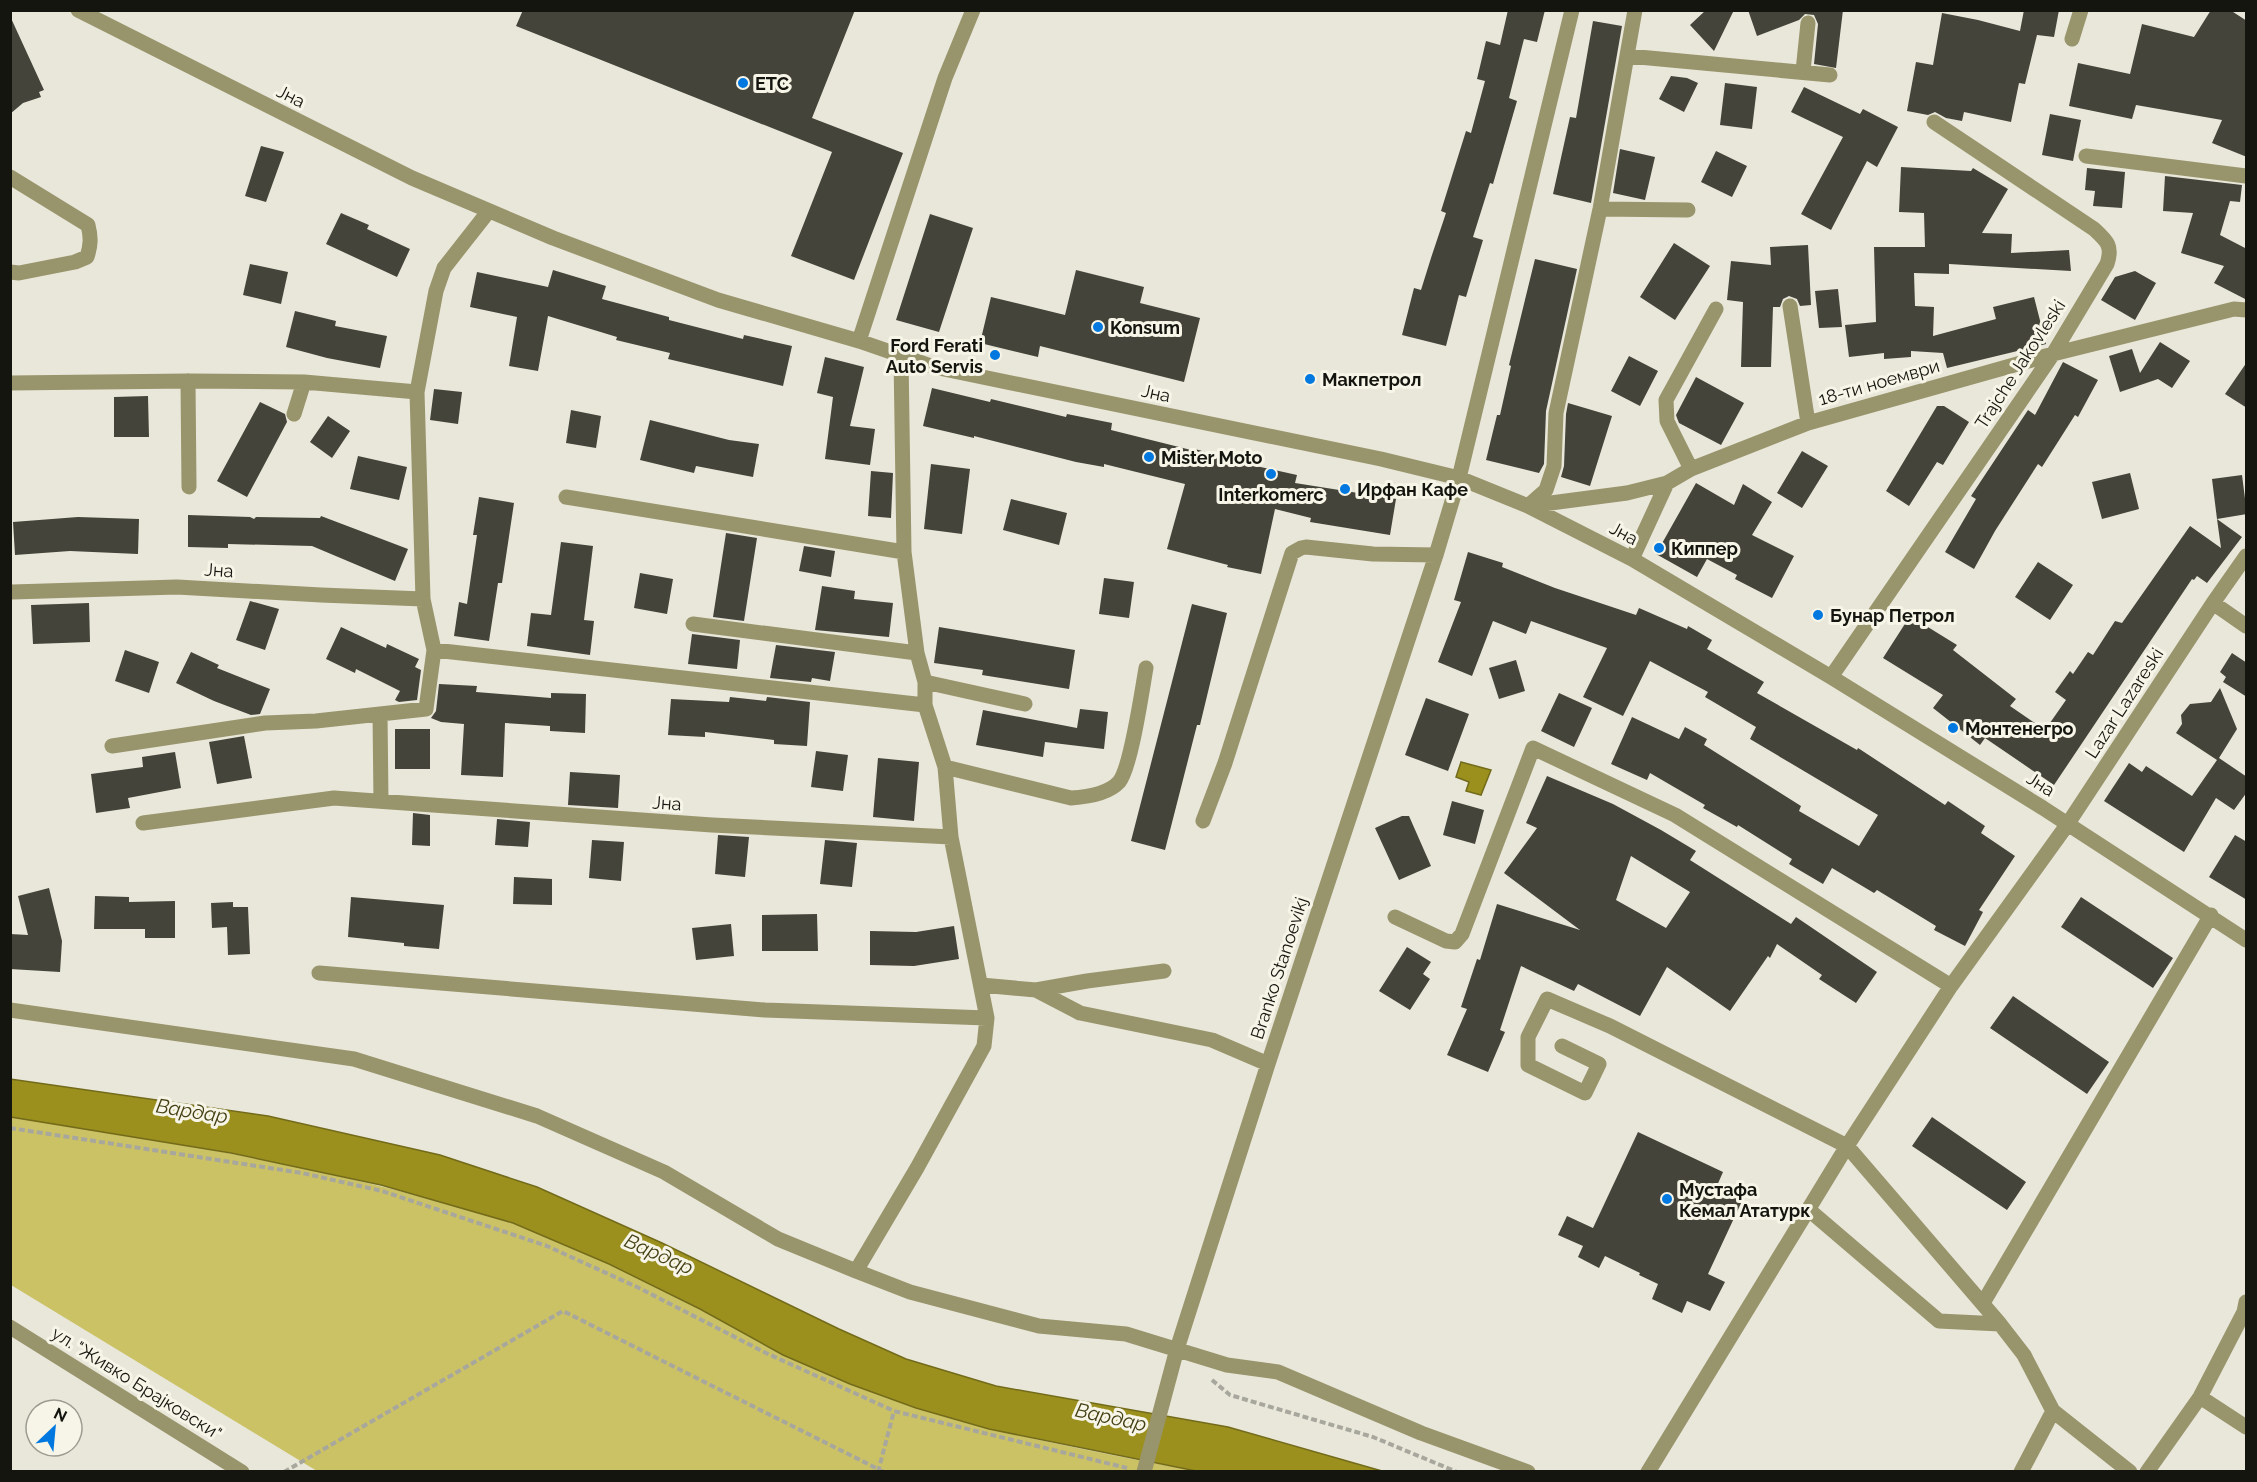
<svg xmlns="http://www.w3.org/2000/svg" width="2257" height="1482" font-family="Raleway,sans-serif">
<rect width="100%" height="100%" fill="#e8e7da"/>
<!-- green -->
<path fill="#cbc165" d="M10,1117C157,1139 304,1163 446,1204C468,1210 490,1216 512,1223C577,1245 639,1277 700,1309C750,1335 798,1364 851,1384C962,1428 1080,1449 1196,1471H317L11,1285Z"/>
<!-- water -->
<path fill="#9b901e" stroke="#736b1a" stroke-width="1.5" d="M1461,762L1491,770L1481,795L1466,791L1469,782L1456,777Z
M10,1079L268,1116L440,1155L537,1187L662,1243L839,1329L906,1359L996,1386L1228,1427L1382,1471H1196L989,1429L916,1408L850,1384L783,1355L700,1309L609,1264L513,1223L381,1185L231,1153L11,1117Z"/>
<!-- building -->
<path fill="#45443a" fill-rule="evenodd" d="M523,10H855L812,118L903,153L854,280L791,256L832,152L516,26Z
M1508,10H1545L1537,42L1524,39L1509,98L1517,101L1493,184L1490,183L1473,237L1483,240L1466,297L1459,295L1446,346L1402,335L1414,288L1421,290L1431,258L1446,213L1441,211L1466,131L1471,133L1485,81L1477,79L1486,41L1500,45Z
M1706,10H1734L1714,51L1690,25Z
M1748,10H1843L1836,68L1814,64L1818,24L1814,15L1805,14L1799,20L1757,36Z
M2024,10H2059L2054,37L2037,35L2025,84L2019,83L2011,122L1964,112L1962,121L1946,118L1935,112L1928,115L1907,111L1916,62L1933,65L1942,13L1978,20L2020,31Z
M2211,10H2230L2247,21V157L2212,143L2222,120L2136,105L2132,119L2069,106L2078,63L2130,74L2142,24L2194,37Z
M10,16L44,90L39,92L41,97L23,103L10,114Z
M1593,21L1622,26L1591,203L1553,194L1570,117L1576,118Z
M1671,76L1687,78L1698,83L1684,112L1659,99Z
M1725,83L1757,87L1752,129L1720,125Z
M1804,87L1860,114L1863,109L1898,127L1877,167L1867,161L1831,230L1801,214L1843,137L1791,112Z
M2050,114L2081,120L2073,161L2042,155Z
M261,146L284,152L266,202L245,196Z
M1620,149L1655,157L1645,200L1613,193Z
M1716,151L1747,166L1732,197L1701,182Z
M1901,167L1971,171L1973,168L2008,189L1982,233L2012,234L2011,253L2069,250L2071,271L1949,264V274L1914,273L1915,306L1934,307L1933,336L1996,319L1993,307L2034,297L2046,344L1947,368L1943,353L1911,351V357L1884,359V353L1849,357L1845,325L1876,322L1874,247H1925L1924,213L1899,212Z
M2087,168L2125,172L2122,208L2093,206L2095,191L2085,190Z
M2165,176L2242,185L2240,202L2230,201L2220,235L2247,249V300L2214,283L2224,266L2181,253L2193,213L2163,211Z
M341,213L369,225L367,229L410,249L397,277L326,244Z
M930,214L973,228L939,332L896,320Z
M1674,243L1710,266L1675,320L1640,297Z
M1808,245L1811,305L1800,306L1797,299L1789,296L1783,299L1780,307H1773L1771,367H1741L1743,302L1727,300L1731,261L1771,265L1770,247Z
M1535,259L1577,269L1546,411L1544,464L1539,473L1486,460L1497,415H1500L1511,366L1509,365Z
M250,264L288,272L281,304L243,295Z
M553,270L606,286L602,299L669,317V320L743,339L744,335L792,346L783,386L668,359L670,353L616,340L617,337L548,316L538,371L509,366L517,317L470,307L477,272L548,287Z
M1076,270L1144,287L1140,303L1200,318L1184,382L1040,346L1038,357L980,343L991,297L1065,315Z
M2135,271L2156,283L2135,320L2101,300L2115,277Z
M1838,289L1842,327L1819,328L1815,291Z
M295,311L336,321L335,326L387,336L380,368L327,358L286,347Z
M2160,342L2190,361L2172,388L2158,379L2120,392L2109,356L2132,349L2140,373Z
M1629,356L1658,371L1640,406L1611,391Z
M825,357L864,367L850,426L875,429L870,465L825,459L833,397L817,393Z
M2063,362L2098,380L2078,417L2075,415L2042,467L2038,464L1995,531L1974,569L1945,552L1976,499L1971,496L2028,410L2035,415Z
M2247,362V408L2225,394Z
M1696,377L1744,403L1721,445L1679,423L1677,418L1676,415Z
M932,388L990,402L991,399L1066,417L1067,414L1112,423L1111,430L1195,451V449L1256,466L1297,475L1295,483L1396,499L1390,535L1310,522L1311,518L1275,509L1261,574L1227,567L1228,565L1167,549L1185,484L1104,464V467L1076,462L974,436V438L923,426Z
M434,389L462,392L458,424L430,420Z
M148,396L149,437H114V397Z
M260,402L285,414L287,422L247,497L217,481Z
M1568,403L1612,416L1590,486L1561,477L1564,466L1566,414Z
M1937,406H1944L1969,422L1943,465L1937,462L1909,506L1886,491Z
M571,410L601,416L596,448L566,443Z
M328,416L350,431L332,458L310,442Z
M650,420L729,440L759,444L753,477L696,466L694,473L640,460Z
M1802,451L1828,466L1802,508L1777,493Z
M358,456L407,467L399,500L350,489Z
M931,464L970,469L962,534L924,529Z
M871,471L893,473L891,518L868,516Z
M2130,473L2139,509L2102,519L2092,482Z
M2242,475L2247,514L2217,519L2212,479Z
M1696,483L1734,505L1743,484L1772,502L1752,535L1794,556L1772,598L1735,579L1737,575L1707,559L1697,577L1656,554Z
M479,497L514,503L502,583H498L489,641L454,636L459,602L467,604L477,535H473Z
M1011,499L1067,513L1059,545L1003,530Z
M188,515L250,517L254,519L256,517L320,518L321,516L408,549L395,581L312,546L228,544V548L188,547Z
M78,517L139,519L138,554L70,551L15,555L13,522Z
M2217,519L2242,537L2207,583L2197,576L2194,580L2192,579L2054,785L1985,738L1980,745L1933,708L1943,695L1883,658L1910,616L1957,645L1953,650L2016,699L2010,706L2045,730L2066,700L2055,692L2070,671L2073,674L2088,652L2093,655L2115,621L2122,623L2190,526L2221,548Z
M726,533L757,538L744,621L713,617Z
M561,542L593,546L584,620L594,621L590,655L527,646L531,613L551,615Z
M804,546L835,551L831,577L799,571Z
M1468,552L1503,563L1502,567L1555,588L1636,615L1639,608L1687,629L1688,626L1712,640L1707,649L1764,682L1757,693L1857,750L1858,748L1945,805L1948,801L1985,826L1981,833L2015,856L1979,910L1983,912L1965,946L1934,930L1936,926L1877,890L1874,893L1832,868L1823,884L1789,864L1792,859L1738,825L1737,827L1703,808L1705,805L1650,773L1647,780L1611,764L1632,717L1679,739L1685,727L1707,739L1704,745L1801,806L1799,811L1859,846L1878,815L1750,739L1756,727L1705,697L1708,692L1650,661L1623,716L1583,697L1607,648L1531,621L1526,634L1493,621L1472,676L1438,662L1461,602L1454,600Z
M2038,562L2073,585L2050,620L2015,597Z
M640,573L673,579L667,614L634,608Z
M1104,578L1134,582L1129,618L1099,614Z
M822,586L855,591L854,599L893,603L889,637L815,630Z
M250,601L279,609L265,650L236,640Z
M89,603L90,642L33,644L31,605Z
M1192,604L1227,613L1200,725H1197L1165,850L1131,841Z
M341,627L386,648L387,644L419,659L415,667L421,670L417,700L399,702L395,700L400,691L356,669L355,673L326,659Z
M939,627L1075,650L1069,689L982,675L983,670L934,663Z
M692,634L740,640L737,669L688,664Z
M776,645L835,652L830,681L812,678L811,682L770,678Z
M125,650L159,662L149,693L115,681Z
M191,652L219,665L217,668L270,689L260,714L251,715L214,701L176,683Z
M2232,653L2247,663V697L2223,682L2226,677L2220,672Z
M1516,660L1525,691L1499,699L1489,668Z
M439,684L477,686L476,692L551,698V693L586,694L585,733L550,731V726L505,723L503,777L461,775L464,724L441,722L431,718L436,711Z
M2220,688L2237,729L2219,758L2247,777V792L2234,810L2216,798L2184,852L2104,801L2129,763L2142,772L2146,766L2192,796L2217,760L2176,733L2182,724L2181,715L2190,704L2211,702Z
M1559,693L1592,708L1574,747L1541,731Z
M730,697L766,701L767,697L810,702L807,746L774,744V740L705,732V737L668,735L671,699L729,702Z
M1426,698L1469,714L1448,771L1405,755Z
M1080,709L1108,712L1104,749L1045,742L1043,757L976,745L983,710L1077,728Z
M395,729H430V769H395Z
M244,736L252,778L217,784L209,742Z
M816,751L848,755L843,791L811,787Z
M175,752L181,788L128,798L130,808L96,813L91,774L143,767L142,757Z
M878,758L919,762L914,821L873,817Z
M570,772L620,775L618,808L568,805Z
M1547,776L1613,804L1661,830L1696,851L1690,860L1791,924L1796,917L1877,972L1856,1003L1819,979L1822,975L1777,944L1770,958L1768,956L1730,1011L1667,967L1640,1016L1578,984L1574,991L1521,966L1500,1030L1505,1032L1488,1072L1447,1055L1467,1009L1461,1007L1477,959L1480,960L1497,904L1580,930L1504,873L1537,828L1526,823ZM1631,856L1690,892L1666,928L1616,900Z
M1452,801L1484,810L1475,844L1443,835Z
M413,813L430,815V846L412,845Z
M1402,816H1409L1431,866L1399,880L1375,828Z
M497,819L530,822L528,847L495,845Z
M718,835L749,837L745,877L715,874Z
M2235,835L2247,842V900L2209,877Z
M592,840L624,842L621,881L589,878Z
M825,840L857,843L852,887L820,884Z
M514,877L552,879V905L513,904Z
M49,888L62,941L60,972L10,969V934L28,935L18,896Z
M95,896L129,897V902L175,901V938H145V929H94Z
M351,897L444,905L439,949L404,946V943L348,937Z
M2081,897L2173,958L2153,988L2061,927Z
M233,902V907H248L250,954L228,955L227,927L212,928L211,903Z
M817,914L818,951H762V915Z
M731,924L734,956L696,960L692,928Z
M954,926L959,959L914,966L870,965V931L916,932Z
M1407,947L1431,962L1423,974L1430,979L1410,1010L1379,991Z
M2013,996L2109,1062L2087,1094L1990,1028Z
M1932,1117L2026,1182L2007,1210L1912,1146Z
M1638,1132L1723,1172L1716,1188L1742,1201L1708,1274L1725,1282L1710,1311L1687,1301L1682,1313L1652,1299L1658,1284L1639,1275L1640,1273L1605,1256L1599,1268L1578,1257L1583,1246L1558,1235L1567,1216L1593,1228Z"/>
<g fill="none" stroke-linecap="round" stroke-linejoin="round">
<!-- path -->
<path stroke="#a8a79d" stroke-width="4" stroke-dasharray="6 3" stroke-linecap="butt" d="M10,1128L302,1173L382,1191L547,1246L639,1288L766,1353L894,1411L1127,1468
M1212,1380L1230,1395L1373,1437L1457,1472
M284,1472L563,1311L884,1472
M878,1472L894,1411"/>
<!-- minor -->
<path stroke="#98946b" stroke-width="15" d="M78,10L412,178L553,238L718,300L859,341L934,367L1381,459L1459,478L1528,506L1632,559L1831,677L2043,808L2246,940
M2072,39L2081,10
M1628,56L1830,75
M1803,71L1808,23
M2086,156L2246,176
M10,177L88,225C91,237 91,245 87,257L75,262L19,273L10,272
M1600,209L1688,210
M1790,306L1808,423
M859,341L945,78L973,10
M901,357L904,552L917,653L925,682V705L945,767L951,837L987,1018L984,1046L917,1168L856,1271L910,1292L1039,1326L1126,1334L1227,1365L1278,1372L1421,1433L1528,1472
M188,381L189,487
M10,383L188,381L304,382L417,392
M294,414L304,382
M1691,469L1667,421L1666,400L1716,309
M566,497L904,552
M1528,506L1627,493L1667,483L1691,469L1808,423L2053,354L2234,309L2246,310
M1528,506L1546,490L1554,466L1556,413L1600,209L1635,10
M1632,559L1667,483
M12,592L177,587L321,595L423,599
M2213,603L2246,626
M693,624L917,653
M434,650L925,705
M1831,677L2053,354L2107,264C2113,246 2107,241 2094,229L1934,122
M925,682L1025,704
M380,714L381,801
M112,746L265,723L316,721L426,709L434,650L423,599L417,392L436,291L444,268L488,212
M945,767L1071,798C1087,797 1108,794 1119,782C1131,768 1142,690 1146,668
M1203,821L1225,763L1292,553L1301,548L1306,547L1373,554L1436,555
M143,823L334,798L712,825L951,837
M1395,917L1446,941L1455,942L1462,934L1533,748L1675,815L1951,986
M319,973L765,1010L987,1018
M981,985L1036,990L1080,1013L1212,1040L1268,1064
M1036,990L1087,981L1164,971
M10,1010L354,1059L537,1116L664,1172L778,1239L856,1271
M1562,1046L1599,1064L1585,1093L1528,1065V1037L1547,999L1610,1026L1847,1146L1648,1472
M1809,1210L1939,1321L2000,1324
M1983,1303L2211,915
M10,1327L242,1472
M2200,1397L2246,1427
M2053,1411L2130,1472
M1144,1472L1177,1349L1268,1064L1436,555L1459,478L1572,10
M2021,1472L2053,1411L2024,1355L2000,1324L1847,1146L1951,986L2067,825L2213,603L2246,556
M2147,1472L2200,1397L2244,1312L2246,1302"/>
</g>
<!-- markers -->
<g fill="#0078df" stroke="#f6f5e7" stroke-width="2">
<circle cx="743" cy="83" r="6"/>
<circle cx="1098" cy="327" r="6"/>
<circle cx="995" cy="355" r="6"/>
<circle cx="1310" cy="379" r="6"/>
<circle cx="1149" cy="457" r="6"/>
<circle cx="1271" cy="474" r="6"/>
<circle cx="1345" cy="489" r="6"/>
<circle cx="1659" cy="548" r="6"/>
<circle cx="1818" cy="615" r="6"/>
<circle cx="1953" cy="728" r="6"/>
<circle cx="1667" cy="1199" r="6"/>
</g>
<g text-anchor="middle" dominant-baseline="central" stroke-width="6" stroke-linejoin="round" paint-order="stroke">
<!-- poi labels -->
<g font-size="18" font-weight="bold" fill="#151510" stroke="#f6f5e7" text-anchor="start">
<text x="755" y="83">ETC</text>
<text x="1110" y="327">Konsum</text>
<text x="983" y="345" text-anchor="end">Ford Ferati<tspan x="983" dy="21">Auto Servis</tspan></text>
<text x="1322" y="379">Макпетрол</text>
<text x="1161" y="457">Mister Moto</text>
<text x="1357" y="489">Ирфан Кафе</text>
<text x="1271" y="494" text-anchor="middle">Interkomerc</text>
<text x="1671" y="548">Киппер</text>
<text x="1830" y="615">Бунар Петрол</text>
<text x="1965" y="728">Монтенегро</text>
<text x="1679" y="1189">Мустафа<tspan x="1679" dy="21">Кемал Ататурк</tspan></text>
</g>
<!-- street labels -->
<g font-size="18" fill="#151510" stroke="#f6f5e7">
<text transform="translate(291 96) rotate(26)">Јна</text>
<text transform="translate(2020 364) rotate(-57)">Trajche Jakovleski</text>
<text transform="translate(1879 382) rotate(-16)">18-ти ноември</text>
<text transform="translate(1156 393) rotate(12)">Јна</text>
<text transform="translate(1624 533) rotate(28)">Јна</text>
<text transform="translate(219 570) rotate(4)">Јна</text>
<text transform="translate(2124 703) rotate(-57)">Lazar Lazareski</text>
<text transform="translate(2041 784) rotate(32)">Јна</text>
<text transform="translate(667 803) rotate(4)">Јна</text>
<text transform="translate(1279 968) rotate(-72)">Branko Stanoevikj</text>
<text transform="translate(137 1383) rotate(32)">ул. "Живко Брајковски"</text>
</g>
<!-- water labels -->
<g font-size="20" font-style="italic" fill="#443f14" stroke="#f6f5e7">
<text transform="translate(192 1111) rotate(9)">Вардар</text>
<text transform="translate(659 1254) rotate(24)">Вардар</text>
<text transform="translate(1111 1417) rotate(12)">Вардар</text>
</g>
</g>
<!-- border -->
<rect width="2257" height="1482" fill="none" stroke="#151510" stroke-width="24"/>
<!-- north arrow -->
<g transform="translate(54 1428) rotate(26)"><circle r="28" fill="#f6f5e7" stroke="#9c9b91" stroke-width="1.5"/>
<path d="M0-4.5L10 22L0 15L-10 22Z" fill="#0078df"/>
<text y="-9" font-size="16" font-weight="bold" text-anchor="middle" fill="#151510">N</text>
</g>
</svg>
